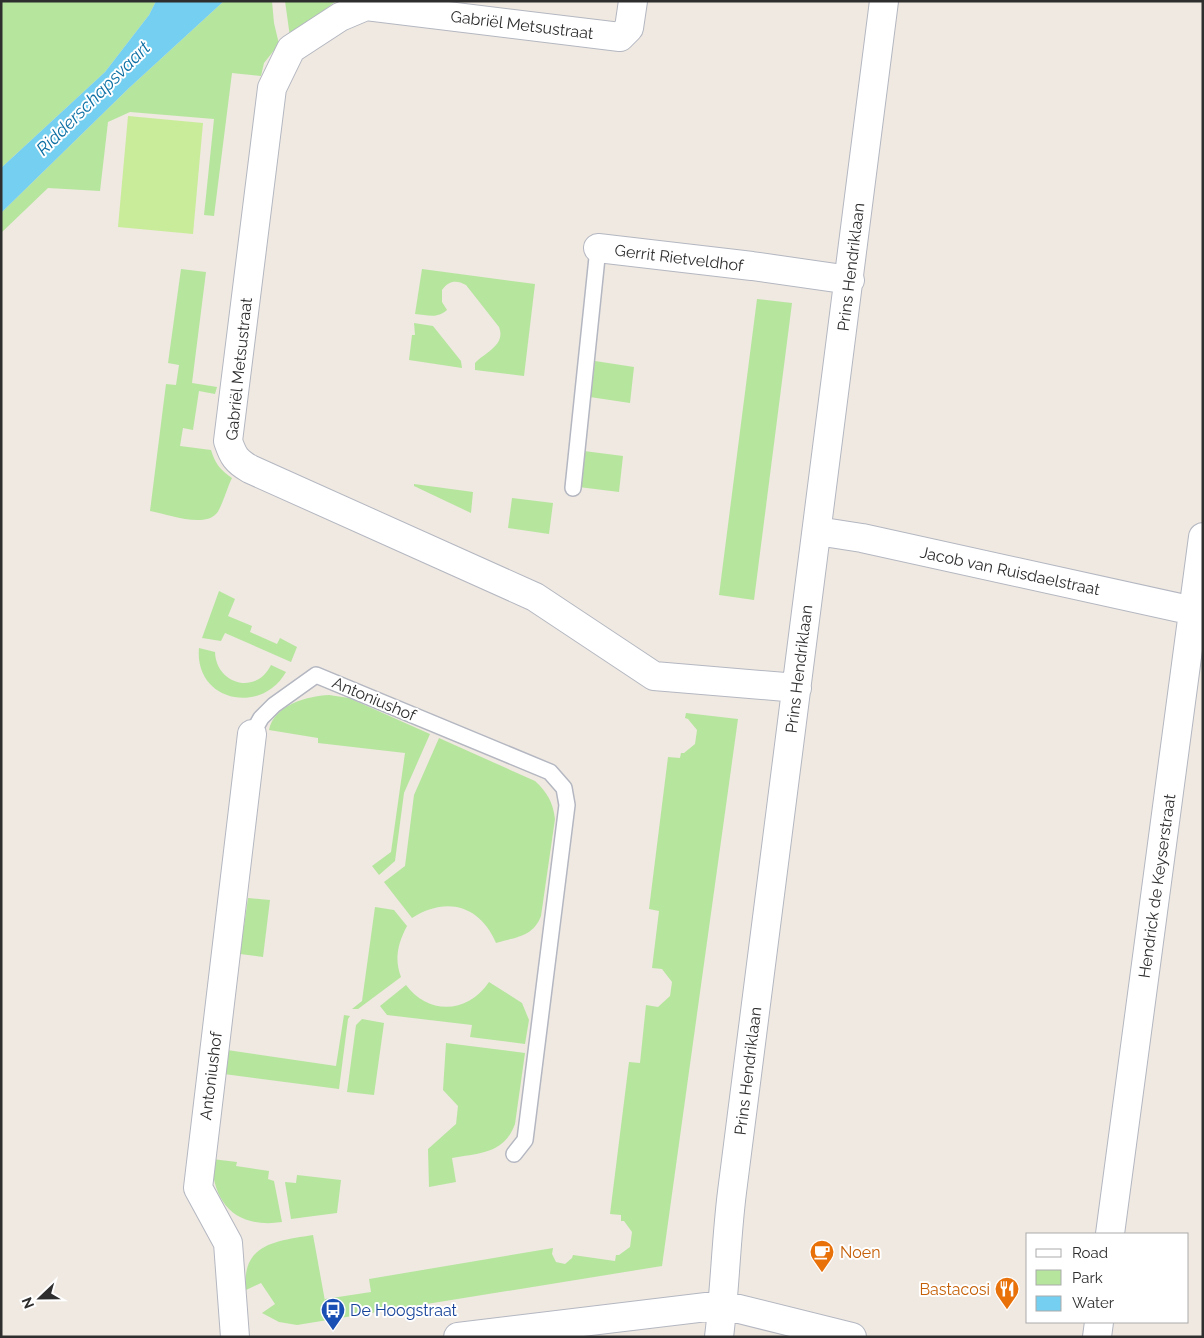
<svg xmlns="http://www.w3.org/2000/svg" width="1204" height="1338" font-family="Raleway,sans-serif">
<rect width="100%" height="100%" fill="#efe9e1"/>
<!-- green -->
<path fill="#b6e59e" d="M1,1H156L149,15L105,72L1,168Z
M224,1H272L274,23L279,44L264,63L261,76L232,73L214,216L204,215L214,119L130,112L108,122L100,191L48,188L1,233V213L129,88Z
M285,1H336L290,37Z
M181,269L206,272L192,383L217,387L215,394L199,391L193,430L183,428L180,446L211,450C215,463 220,470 232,478C228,485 221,510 216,514C203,528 167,514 150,511L166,384L176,385L179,365L168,363Z
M422,269L535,284L524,376L475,370V363C486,352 506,345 499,327L466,285C457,280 449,280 442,290V302L447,310C437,319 428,315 415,314Z
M757,299L792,303L754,600L719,595Z
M414,323L433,326L461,361L462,368L409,360L412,335H415Z
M595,361L634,367L630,403L590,397Z
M584,451L623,456L619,492L579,487Z
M414,484L473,492L471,513L414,486Z
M512,498L553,503L549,534L508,528Z
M219,591L235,599L228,616L252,626L250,632L277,644L280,638L297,647L291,662L225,633L221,641L202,638Z
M199,648L215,652C216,684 256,696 271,665L286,672C261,716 194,701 199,648Z
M329,695L349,698L430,734L404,793L395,861L379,875L372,866L391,852L405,753L318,743V738L269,730C274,705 307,696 329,695Z
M686,713L738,719L662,1266L297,1325L279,1322L262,1313L275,1304L261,1283L246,1290C241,1243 277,1241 313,1235L325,1301V1299L371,1292L369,1279L553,1248L552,1254L556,1262L565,1264L572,1258L573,1255L615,1261L616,1255H619L630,1247L632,1232L624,1221H621V1215L610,1214L629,1062L640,1063L646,1005L658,1007L670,996L672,982L662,969L652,968L659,911L649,909L668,757L680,758L681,753H684L695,744L697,730L688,719L685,718Z
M439,738L535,781C547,792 553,802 555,819L541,916C533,937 516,937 496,943C480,905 446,896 412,918L384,882L405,866L414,795Z
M248,898L270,900L263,957L240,954Z
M375,907L394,910L407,926C398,943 394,959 401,977L358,1009H352L362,1001Z
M489,982L522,1003L529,1020L525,1044L470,1037L472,1025L387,1015L380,1006L406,985C428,1015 468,1014 489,982Z
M344,1015L350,1016L348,1019L339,1089L224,1074L227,1050L336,1066Z
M362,1019L384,1023L374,1095L347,1092L356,1025Z
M446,1043L525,1053L515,1124C504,1154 480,1153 452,1158L456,1182L429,1187L428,1149L456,1124L458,1106L443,1090Z
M212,1159L237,1162L236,1166L269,1171L268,1179L274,1181L282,1222C236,1229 212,1203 212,1159Z
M297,1175L341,1180L337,1213L291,1219L285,1182L296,1183Z"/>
<!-- pitch -->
<path fill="#c9ec9a" d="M128,116L203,123L193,234L118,227Z"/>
<!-- water -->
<path fill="#75cff0" d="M156,1H224L129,88L1,213V168L105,72L149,15Z"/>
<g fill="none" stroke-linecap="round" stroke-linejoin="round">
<defs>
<path id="service" d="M573,488L598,248
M252,734L261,718L274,705L316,675L550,772L564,788L567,805L525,1140L514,1154"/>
<path id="minor" d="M633,1L629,28L620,37L366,6L340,17L291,49L272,88L228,441C233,456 236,461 250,469L535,597L654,676L797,688
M598,248L752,266L850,280
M817,531L862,538L1203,613
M1110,1234L1203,537
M235,1337L228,1243L198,1188L252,734
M458,1337L723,1305L852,1337
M719,1337C725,1289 726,1240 732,1192L884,1
M1097,1337L1099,1322"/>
</defs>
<!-- service casing -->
<use href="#service" stroke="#b4b7c1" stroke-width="18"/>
<!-- minor casing -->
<use href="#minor" stroke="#b4b7c1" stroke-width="30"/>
<!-- service -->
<use href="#service" stroke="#fff" stroke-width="15"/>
<!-- minor -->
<use href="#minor" stroke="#fff" stroke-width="28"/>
</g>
<!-- icons -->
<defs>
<symbol id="cafe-pin" viewBox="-11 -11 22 30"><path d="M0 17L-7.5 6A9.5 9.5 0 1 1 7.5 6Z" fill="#e8710a" stroke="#fff"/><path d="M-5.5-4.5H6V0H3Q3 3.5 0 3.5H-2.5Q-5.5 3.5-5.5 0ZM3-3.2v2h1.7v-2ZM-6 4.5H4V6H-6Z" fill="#fff"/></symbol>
<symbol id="restaurant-pin" viewBox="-11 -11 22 30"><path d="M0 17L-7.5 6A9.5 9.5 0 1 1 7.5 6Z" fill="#e8710a" stroke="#fff"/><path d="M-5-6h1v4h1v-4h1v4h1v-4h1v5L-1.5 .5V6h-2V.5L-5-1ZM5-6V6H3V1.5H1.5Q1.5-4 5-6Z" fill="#fff"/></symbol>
<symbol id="bus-pin" viewBox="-11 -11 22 30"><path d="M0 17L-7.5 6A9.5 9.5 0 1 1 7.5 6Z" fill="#1a4fb4" stroke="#fff"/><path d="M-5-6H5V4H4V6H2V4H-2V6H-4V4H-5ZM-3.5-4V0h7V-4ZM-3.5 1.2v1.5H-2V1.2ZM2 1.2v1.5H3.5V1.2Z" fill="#fff"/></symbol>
</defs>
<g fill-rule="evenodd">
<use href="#cafe-pin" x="808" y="1238" width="28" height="38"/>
<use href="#restaurant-pin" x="993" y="1275" width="28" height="38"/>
<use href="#bus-pin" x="319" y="1296" width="28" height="38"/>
</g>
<g text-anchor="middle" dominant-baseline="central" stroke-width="4" stroke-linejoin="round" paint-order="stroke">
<!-- street labels -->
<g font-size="16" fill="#2e2e2e" stroke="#fff">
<text transform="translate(522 25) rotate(7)">Gabriël Metsustraat</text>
<text transform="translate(679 258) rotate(7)">Gerrit Rietveldhof</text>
<text transform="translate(851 267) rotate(-83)">Prins Hendriklaan</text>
<text transform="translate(239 369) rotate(-84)">Gabriël Metsustraat</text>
<text transform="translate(1010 571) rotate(12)">Jacob van Ruisdaelstraat</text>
<text transform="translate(799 669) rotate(-83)">Prins Hendriklaan</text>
<text transform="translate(374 699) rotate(23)">Antoniushof</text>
<text transform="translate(1157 886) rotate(-82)">Hendrick de Keyserstraat</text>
<text transform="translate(748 1071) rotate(-83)">Prins Hendriklaan</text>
<text transform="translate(211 1076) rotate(-83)">Antoniushof</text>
</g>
<!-- food labels -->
<g font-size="16" fill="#c56008" stroke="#fff" text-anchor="start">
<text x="840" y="1252">Noen</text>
<text x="990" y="1289" text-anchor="end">Bastacosi</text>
</g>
<!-- transit labels -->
<g font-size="16" fill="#164399" stroke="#fff" text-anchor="start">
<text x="350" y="1310">De Hoogstraat</text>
</g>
<!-- water labels -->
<g font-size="18" font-style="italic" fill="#0d6fa3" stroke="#fff">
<text transform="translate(93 98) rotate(-45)">Ridderschapsvaart</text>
</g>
</g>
<!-- border -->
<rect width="1204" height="1338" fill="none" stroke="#2e2e2e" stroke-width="5"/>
<!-- legend -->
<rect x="1026" y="1233" width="162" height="90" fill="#ffffff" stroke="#ababab"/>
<rect x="1036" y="1249" width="25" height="8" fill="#ffffff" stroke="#ababab"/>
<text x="1072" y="1258" font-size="15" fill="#2e2e2e">Road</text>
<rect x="1036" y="1270" width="25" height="15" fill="#b6e59e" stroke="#ababab"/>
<text x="1072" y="1283" font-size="15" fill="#2e2e2e">Park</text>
<rect x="1036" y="1296" width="25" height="15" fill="#75cff0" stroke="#ababab"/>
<text x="1072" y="1308" font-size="15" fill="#2e2e2e">Water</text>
<!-- north arrow -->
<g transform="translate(40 1298) rotate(248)" stroke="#ffffff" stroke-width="4" paint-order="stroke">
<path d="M0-4L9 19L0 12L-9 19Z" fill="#2e2e2e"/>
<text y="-8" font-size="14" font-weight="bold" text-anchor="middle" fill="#2e2e2e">N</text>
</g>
</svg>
